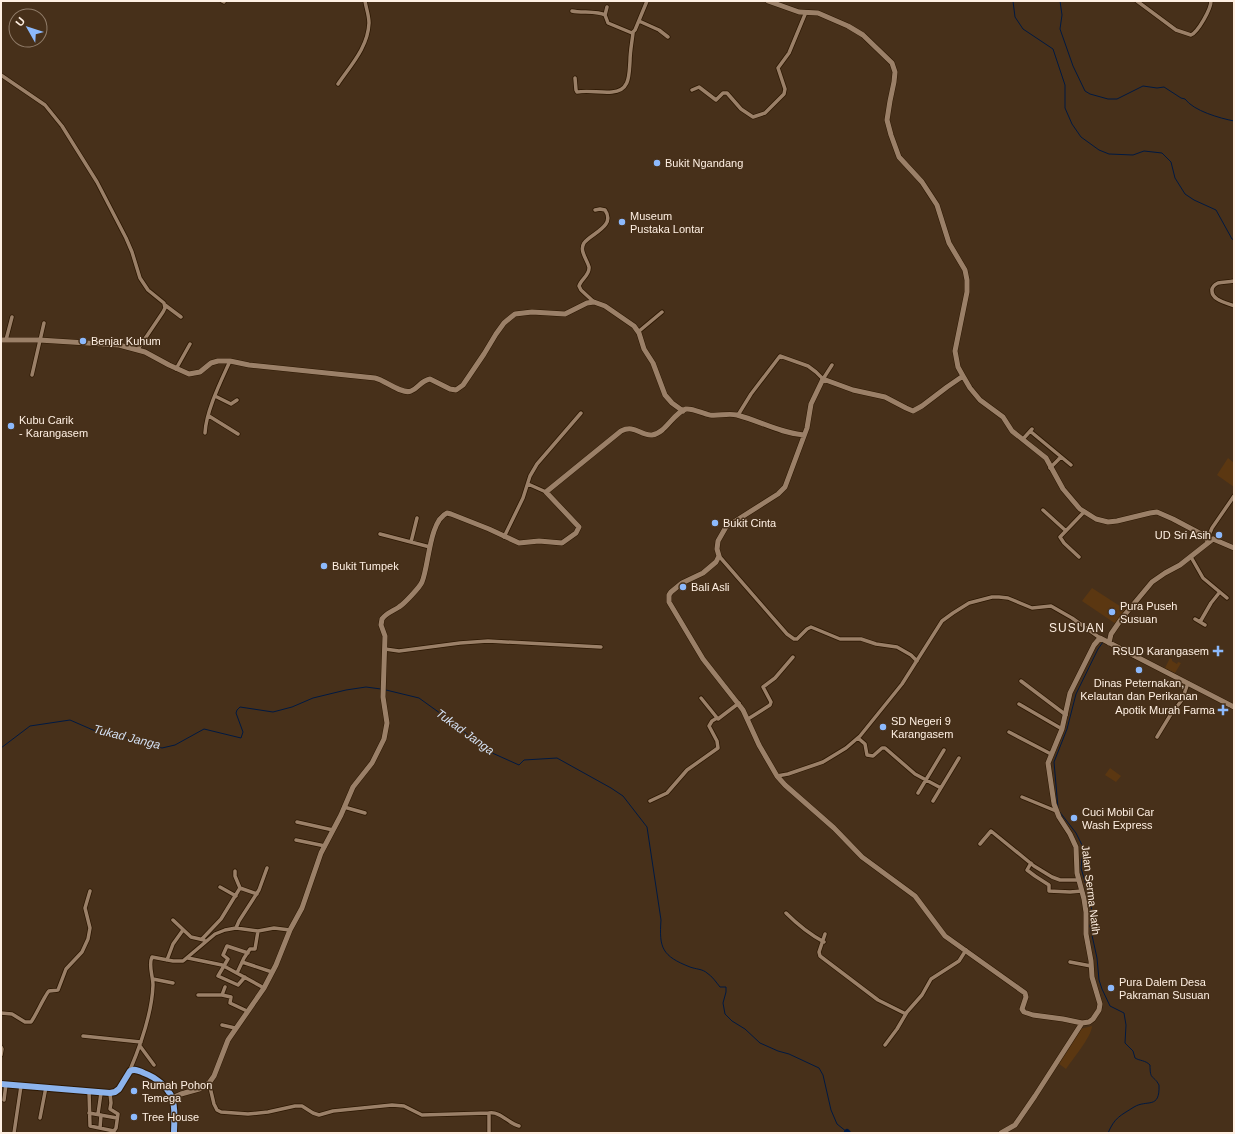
<svg xmlns="http://www.w3.org/2000/svg" width="1235" height="1134" font-family="Helvetica,sans-serif">
<rect width="100%" height="100%" fill="#47301a"/>
<!-- green -->
<path fill="#5b3711" d="M1228,458L1234,463V487L1217,475Z
M1092,588L1126,610L1116,624L1082,601Z
M1170,658L1172,659V661L1177,664L1178,662L1181,663L1175,673L1165,668Z
M1110,768L1121,776L1116,782L1105,775Z
M1092,1026C1092,1036 1072,1060 1066,1069L1058,1063L1080,1029Z"/>
<g fill="none" stroke-linecap="round" stroke-linejoin="round">
<!-- stream -->
<path stroke="#001942" stroke-width="1" d="M1013,1L1015,17L1023,29L1053,49L1065,85V108L1072,124L1081,137L1099,150L1109,154L1133,155L1144,151L1162,153L1171,162L1175,178L1185,194L1194,200L1216,210L1232,239L1234,240
M1060,1L1062,15L1060,29L1073,66L1085,91L1090,94L1108,99H1117L1143,86L1157,88L1164,87L1181,98L1185,99C1194,111 1219,118 1234,121
M386,690L419,698L444,716L490,752L519,765L524,760L557,758L611,788L623,796L647,827L661,920C659,948 662,956 690,967C695,969 703,969 707,973C712,976 716,982 720,987H726V992L723,1003L725,1014L732,1021L745,1029L760,1043L778,1051L789,1054L819,1068L823,1075L831,1110L837,1124L847,1132
M1,748L30,726L70,720L93,730L112,734L162,748L175,745L204,729L241,738L243,732L236,713L237,710L240,707L273,712L292,707L313,698L346,690L366,687L381,689
M1058,808L1054,762L1067,729L1076,694L1098,649L1103,642
M1059,811L1076,833L1082,845L1083,850L1081,868L1091,902L1092,918L1090,926L1097,958L1099,980L1102,989L1110,1006L1124,1013L1126,1025L1125,1043L1133,1051L1135,1058C1140,1061 1145,1060 1150,1065C1150,1081 1153,1074 1159,1085C1160,1110 1147,1099 1134,1107C1120,1116 1115,1117 1108,1133"/>
<!-- river -->
<path stroke="#001942" stroke-width="6" d="M847,1132L848,1133"/>
<defs>
<path id="street" d="M222,1L224,2
M1137,1L1176,30L1191,35C1198,32 1211,9 1211,1
M607,7L605,15L608,23L632,33L635,30L647,1
M572,11C581,13 598,11 605,15
M639,21L659,30L668,37
M1,75L45,105L62,126L97,182L126,238L132,252L140,278L148,290L164,303L165,308L163,312L138,349
M575,78L576,90L577,92C589,90 600,93 612,92C630,91 629,75 630,61C630,52 632,42 633,33
M338,84C351,65 368,47 369,23C369,15 366,8 365,1
M692,90L699,87L716,100L723,93H727L741,109L753,117L765,113L784,94L785,89L778,68L789,53L806,12
M1234,281C1229,282 1223,282 1218,283C1214,285 1212,287 1212,290C1211,300 1227,303 1234,306
M594,302L581,290L579,286C581,279 590,275 589,267C587,259 579,251 584,243C592,233 616,226 605,210L600,209L595,210
M165,305L181,317
M638,332L662,312
M6,340L12,317
M176,369L190,344
M32,375L44,323
M215,396L231,404L237,400
M738,415L751,394L780,356L808,366L816,372L823,379L832,365
M209,416L238,434
M1030,431L1071,465
M205,433C206,411 221,381 230,361
M1023,439L1032,429
M1050,468L1061,457
M528,484L546,492
M1043,510L1065,530
M380,534L430,547
M1209,535L1212,528L1234,496
M504,537L523,498L530,476L537,464L581,413
M411,542L417,518
M719,556L787,634L794,639H797L807,629L811,627L840,639H861L876,644L897,647L911,655L917,661
M1079,557L1064,543L1060,537L1084,512
M1191,557L1203,578L1227,598
M1195,619L1205,625
M1200,622L1211,603L1219,593
M385,649L399,651L460,643L488,641L601,647
M1021,681L1066,715
M701,698L718,719L739,703
M1019,704L1062,729
M748,719L770,705L771,702L763,687L775,678L793,657
M1009,732L1051,754
M1157,737L1171,714L1182,700L1188,683
M858,738L865,744L867,755L873,756L882,748H885L915,774L941,788
M777,776L788,774L823,762L846,748L860,736L902,684L942,621L953,613L969,603L992,597H999L1008,598L1032,608L1051,606L1072,618L1100,638
M918,793L944,750
M1022,797L1056,811
M650,801L667,793L687,770L718,748L717,741L709,726L712,721L717,718
M933,801L959,758
M344,807L365,813
M297,822L333,830
M296,840L325,846
M980,844L991,831L1034,866L1052,877L1060,880H1078
M1031,863L1027,870L1035,876L1049,885V891L1070,892L1082,891
M235,871V876L240,888
M220,887L236,896
M786,913C798,925 809,934 824,942
M173,920L191,937L204,940
M236,928L239,921L259,890L267,868
M825,934L819,952L820,956L878,1000L906,1014
M202,939L221,919L240,888L257,894
M188,958L222,965L264,988
M167,960L173,944L183,930
M242,962L272,972
M1070,962L1091,966
M237,973L244,958L250,949H255L258,931
M245,977L238,985L218,976L228,959L223,955L227,946L248,953
M153,979L173,983
M225,987L222,995L231,997L230,1003L247,1011
M198,995H222
M1,1013L12,1014L25,1022H31C35,1017 46,993 49,991C52,990 56,991 58,990L66,969L82,952L88,939L90,928L85,908L90,891
M222,1025L235,1028
M83,1036L141,1042
M885,1045L897,1029L907,1012L922,995L931,979L959,961L966,950
M140,1046L154,1065
M1,1047L2,1049L1,1055
M130,1070C141,1044 152,1014 153,985C153,976 148,965 152,957L173,961H183L215,934L225,930L236,928L258,931L274,928L290,930
M209,1083L214,1104L217,1110L221,1112L248,1114L268,1112L295,1106H302L313,1113L319,1115L333,1111L392,1105L404,1106L422,1115L489,1113
M89,1091L90,1126L114,1131L116,1128L118,1114L110,1109L111,1103L110,1093
M4,1100L6,1084
M89,1113L117,1118
M98,1114L101,1093
M40,1118L46,1087
M100,1128L101,1115
M14,1133L21,1086
M489,1133V1113C500,1111 508,1123 519,1126"/>
<path id="secondary" d="M768,1L799,12L818,13L848,26L863,35L892,63L895,72L894,82L890,101L887,120L891,135L899,157L922,182L937,205L949,243L965,270L967,280V292L955,351L958,367L963,376L970,388L980,400L1003,417L1012,431L1046,458L1063,489L1080,509L1096,519L1108,522L1117,521L1150,513L1157,512L1173,519L1207,537V540L1209,541
M1,340H39L119,345L145,352L169,365L189,374L200,372L211,363L218,361H230L249,365L375,378C385,380 402,395 411,391C419,388 420,381 430,379L450,389L456,390L463,385L484,354L496,334L504,323L510,318L515,314L532,312L565,314L587,303L594,302L605,306L634,326L639,333L644,349L653,363L665,395L672,403L683,411
M963,376L947,387L922,406L913,411L906,408L885,397L853,390L823,379L811,404L807,428L785,487L778,494L726,527L718,541L717,549L719,556L716,562L703,573L682,583L671,592L669,595V602L703,659L743,710L759,745L777,776L785,785L834,828L862,857L915,896L945,936L1025,993L1026,997L1022,1009L1024,1012L1033,1015L1063,1019L1082,1023
M1213,539L1234,548
M1109,643L1111,634L1122,618L1152,582L1165,573L1180,565L1213,539
M172,1098L181,1094L199,1089L209,1083L214,1076L228,1040L264,988L276,965L290,930L302,908L321,853L341,815L353,787L372,763L384,739L387,723L383,697L385,636L381,625L382,619C386,613 393,611 399,607C404,604 420,587 422,582C429,566 429,521 447,513L451,514L489,529L519,543L539,541L562,543L576,533L579,527L546,492L621,431C635,424 640,436 652,435C666,433 673,413 686,409C693,408 703,414 710,415C719,416 728,413 737,415C760,421 780,433 804,435
M1001,1133L1015,1125L1035,1096L1082,1023L1089,1022L1093,1019L1099,1010L1100,1004L1092,977L1091,961L1086,934V912L1084,899L1077,873L1076,847L1070,834L1059,817L1054,804L1048,763L1062,729L1070,693L1094,645L1100,638L1234,707"/>
<path id="highway" d="M1,1084L110,1093L115,1092L119,1089L130,1071C135,1068 139,1071 144,1073C155,1077 168,1087 172,1098C176,1108 174,1122 174,1133"/>
</defs>
<!-- street casing -->
<use href="#street" stroke="#2c1702" stroke-width="5"/>
<!-- secondary casing -->
<use href="#secondary" stroke="#2c1702" stroke-width="6"/>
<!-- highway casing -->
<use href="#highway" stroke="#2c1702" stroke-width="8"/>
<!-- street -->
<use href="#street" stroke="#9b8068" stroke-width="3.5"/>
<!-- secondary -->
<use href="#secondary" stroke="#9b8068" stroke-width="5"/>
<!-- highway -->
<use href="#highway" stroke="#8cb3ec" stroke-width="6"/>
</g>
<!-- markers -->
<g fill="#8cb9fc" stroke="#47301a" stroke-width="1.5">
<circle cx="657" cy="163" r="4"/>
<circle cx="622" cy="222" r="4"/>
<circle cx="83" cy="341" r="4"/>
<circle cx="11" cy="426" r="4"/>
<circle cx="715" cy="523" r="4"/>
<circle cx="1219" cy="535" r="4"/>
<circle cx="324" cy="566" r="4"/>
<circle cx="683" cy="587" r="4"/>
<circle cx="1112" cy="612" r="4"/>
<path d="M1216 645h4v4h4v4h-4v4h-4v-4h-4v-4h4z"/>
<circle cx="1139" cy="670" r="4"/>
<path d="M1221 704h4v4h4v4h-4v4h-4v-4h-4v-4h4z"/>
<circle cx="883" cy="727" r="4"/>
<circle cx="1074" cy="818" r="4"/>
<circle cx="1111" cy="988" r="4"/>
<circle cx="134" cy="1091" r="4"/>
<circle cx="134" cy="1117" r="4"/>
</g>
<g text-anchor="middle" dominant-baseline="central" stroke-width="3" stroke-linejoin="round" paint-order="stroke">
<!-- poi labels -->
<g font-size="11" fill="#fff0e3" stroke="#47301a" text-anchor="start">
<text x="665" y="163">Bukit Ngandang</text>
<text x="630" y="216">Museum<tspan x="630" dy="13">Pustaka Lontar</tspan></text>
<text x="91" y="341">Benjar Kuhum</text>
<text x="19" y="420">Kubu Carik<tspan x="19" dy="13">- Karangasem</tspan></text>
<text x="723" y="523">Bukit Cinta</text>
<text x="1211" y="535" text-anchor="end">UD Sri Asih</text>
<text x="332" y="566">Bukit Tumpek</text>
<text x="691" y="587">Bali Asli</text>
<text x="1120" y="606">Pura Puseh<tspan x="1120" dy="13">Susuan</tspan></text>
<text x="1209" y="651" text-anchor="end">RSUD Karangasem</text>
<text x="1139" y="683" text-anchor="middle">Dinas Peternakan,<tspan x="1139" dy="13">Kelautan dan Perikanan</tspan></text>
<text x="1215" y="710" text-anchor="end">Apotik Murah Farma</text>
<text x="891" y="721">SD Negeri 9<tspan x="891" dy="13">Karangasem</tspan></text>
<text x="1082" y="812">Cuci Mobil Car<tspan x="1082" dy="13">Wash Express</tspan></text>
<text x="1119" y="982">Pura Dalem Desa<tspan x="1119" dy="13">Pakraman Susuan</tspan></text>
<text x="142" y="1085">Rumah Pohon<tspan x="142" dy="13">Temega</tspan></text>
<text x="142" y="1117">Tree House</text>
</g>
<!-- street labels -->
<g font-size="11" fill="#fff0e3" stroke="#47301a">
<text transform="translate(1091 890) rotate(83)">Jalan Serma Natih</text>
</g>
<!-- neighbourhood labels -->
<g font-size="12" letter-spacing="1" fill="#fff0e3" stroke="#47301a">
<text x="1077" y="628">SUSUAN</text>
</g>
<!-- water labels -->
<g font-size="12" font-style="italic" fill="#d3dff1" stroke="#47301a">
<text transform="translate(465 732) rotate(36)">Tukad Janga</text>
<text transform="translate(127 737) rotate(14)">Tukad Janga</text>
</g>
</g>
<!-- border -->
<rect width="1235" height="1134" fill="none" stroke="#fff0e3" stroke-width="4"/>
<!-- north arrow -->
<g transform="translate(28 28) rotate(309)"><circle r="19" fill="#47301a" stroke="#917d6a"/>
<path d="M0-3L7 15L0 10L-7 15Z" fill="#8cb9fc"/>
<text y="-6" font-size="11" font-weight="bold" text-anchor="middle" fill="#fff0e3">U</text>
</g>
</svg>
